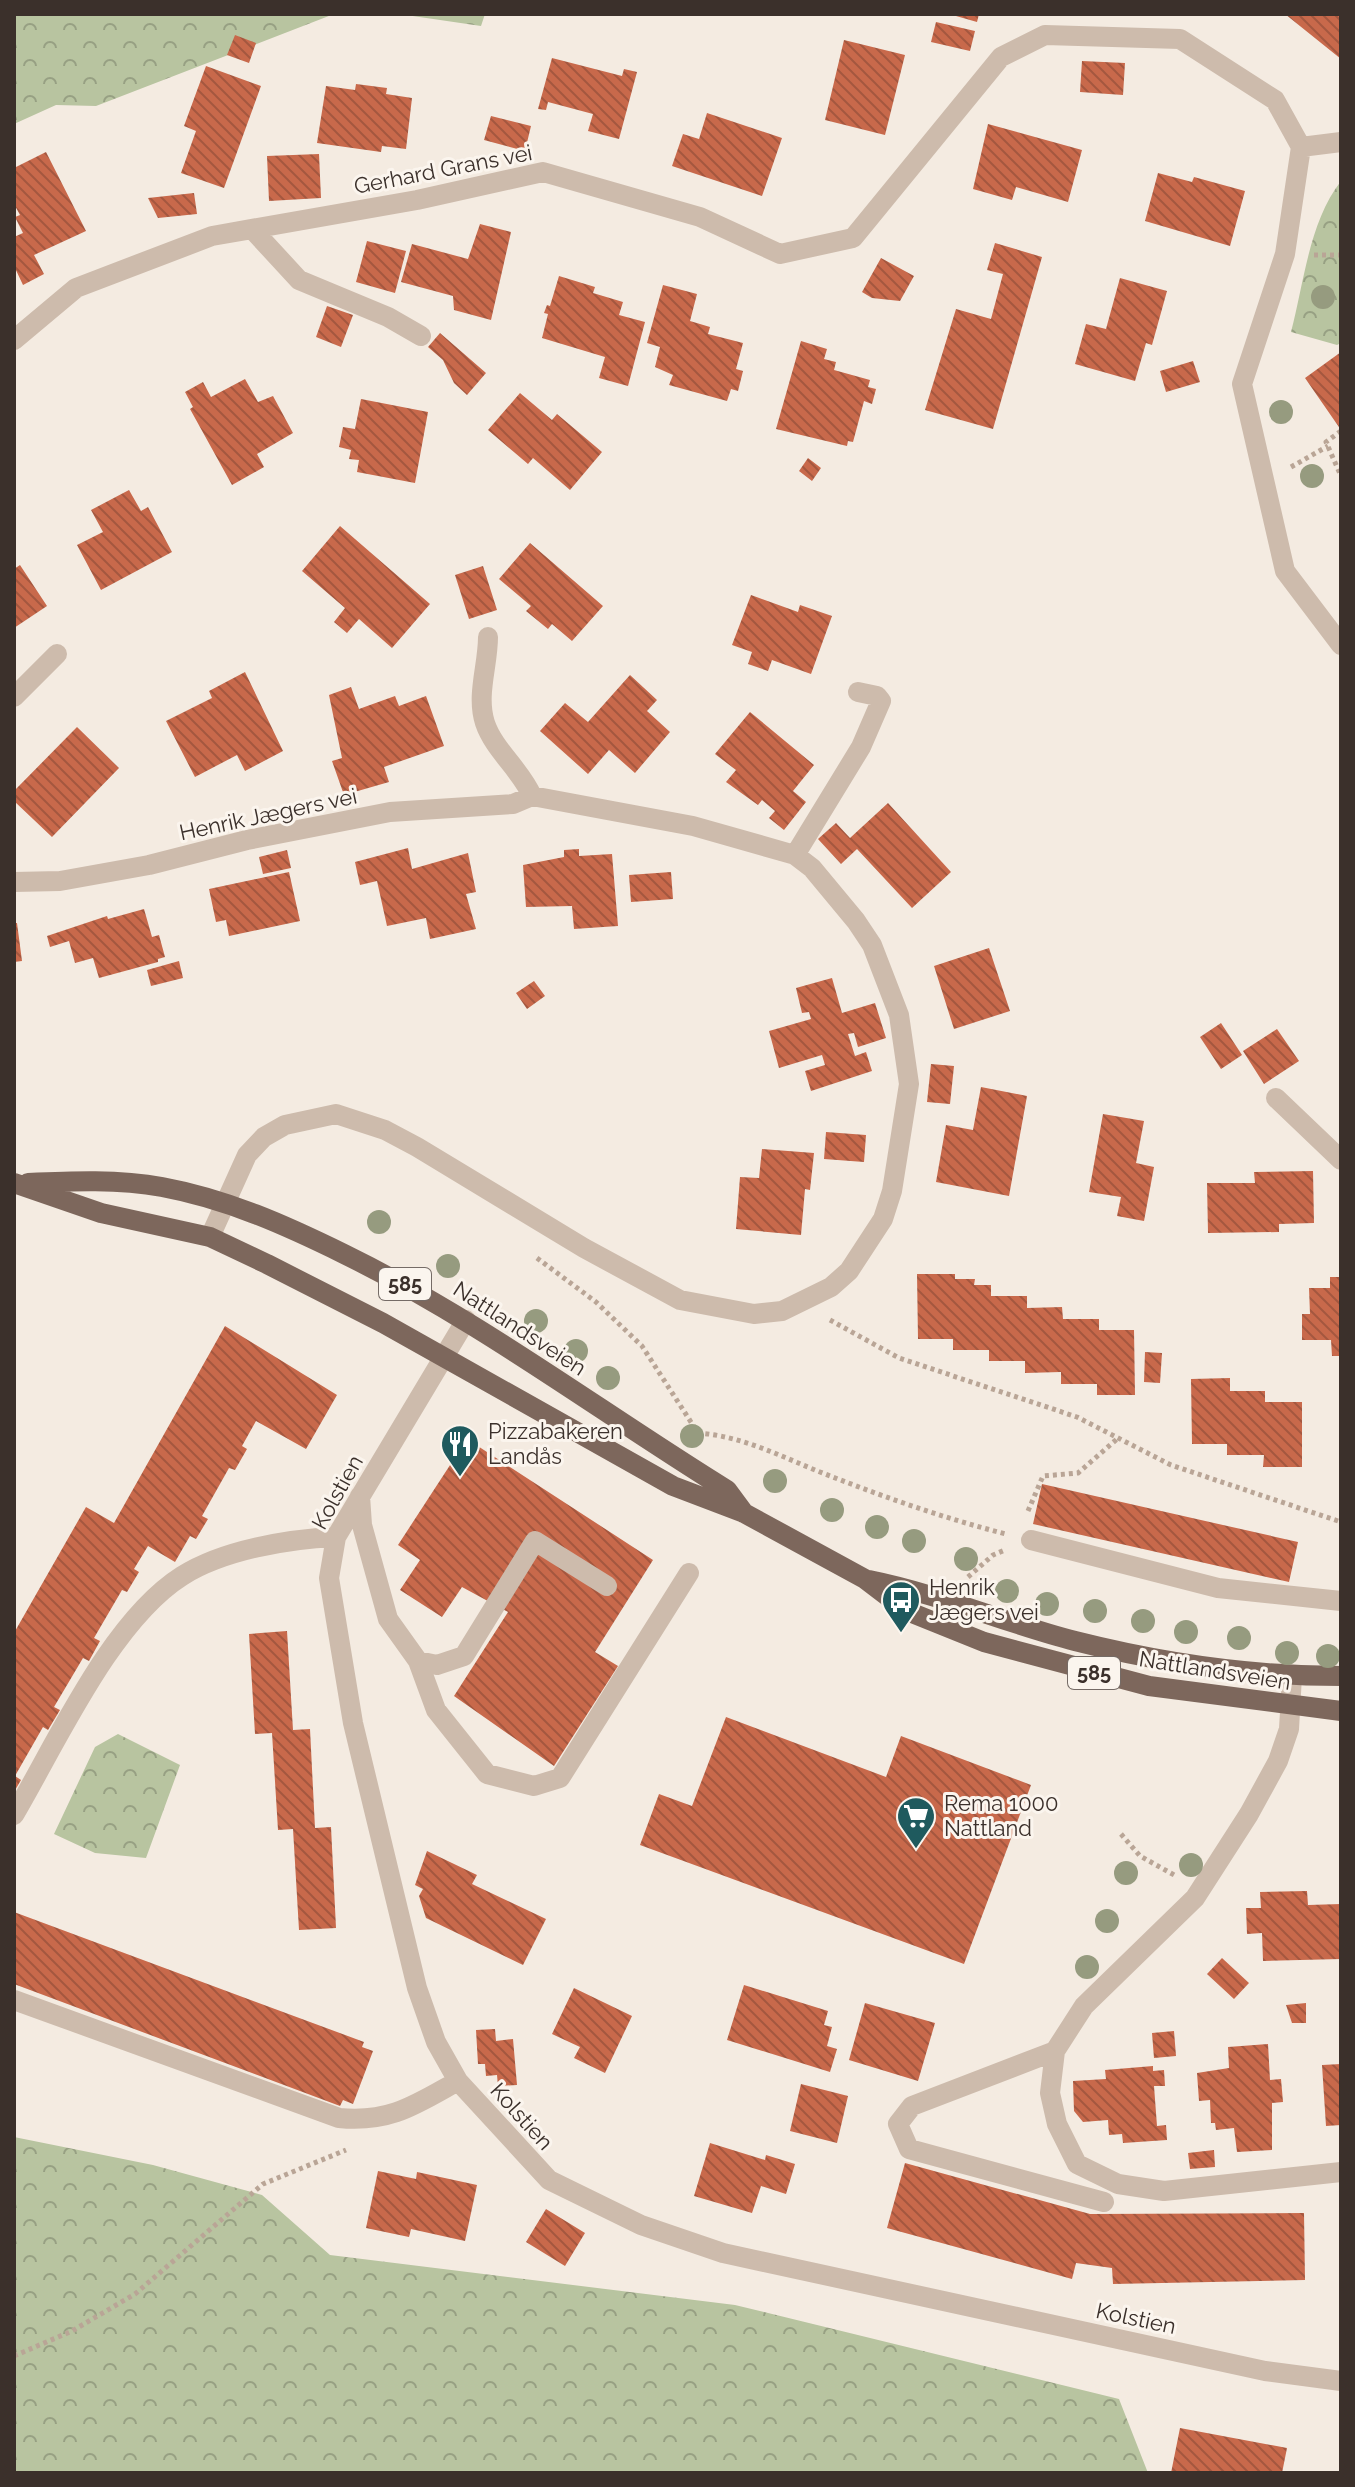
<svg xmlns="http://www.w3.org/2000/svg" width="1355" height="2487" font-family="Raleway,sans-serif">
<defs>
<pattern id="forest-crowns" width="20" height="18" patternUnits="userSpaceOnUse" patternTransform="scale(2)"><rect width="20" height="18" fill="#b8c4a0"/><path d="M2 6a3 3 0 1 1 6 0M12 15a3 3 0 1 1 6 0" fill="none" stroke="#97a083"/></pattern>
<pattern id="building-back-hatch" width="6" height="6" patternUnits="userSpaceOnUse" patternTransform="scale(2)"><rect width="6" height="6" fill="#c8694b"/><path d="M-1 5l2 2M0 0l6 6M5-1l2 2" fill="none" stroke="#a4573f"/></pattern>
</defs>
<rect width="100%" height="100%" fill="#f4ebe1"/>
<!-- forest -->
<path fill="url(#forest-crowns)" d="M14,14H334L96,106L56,105L14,124Z
M399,14H485L481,26Z
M1341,181V343L1337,345L1291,332C1304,283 1309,222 1341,181Z
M118,1734L180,1765L146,1858L95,1853L54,1834L95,1747Z
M14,2137L153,2165L262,2195L330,2255L735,2305L1119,2399L1148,2473H14Z"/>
<!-- building -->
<path fill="url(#building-back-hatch)" d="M949,14H979L977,22Z
M1285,14H1341V59Z
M936,22L975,31L970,51L931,42Z
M235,35L256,43L249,63L227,55Z
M844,40L905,55L885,135L825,120Z
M552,58L622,76L624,69L637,72L619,139L588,131L593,114L548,102L546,110L538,109Z
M1082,61L1125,63L1123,95L1080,92Z
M206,66L261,86L224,188L181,173L196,131L184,126Z
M356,84L387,88L386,94L412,98L406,149L382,146L381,152L317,143L326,86L355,90Z
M707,113L782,138L762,196L672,166L683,134L699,139Z
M491,116L531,126L525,151L484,140Z
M988,124L1082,150L1068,202L1016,187L1012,200L973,189Z
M46,152L86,231L34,255L44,274L23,285L14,266V237L23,233L15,217L20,215L14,204V168Z
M319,154L321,198L269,201L267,156Z
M1158,173L1192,182L1194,177L1245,191L1230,246L1145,221Z
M194,193L197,214L158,218L148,198Z
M480,224L511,232L491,320L454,310L453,296L401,282L412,244L468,259Z
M367,241L406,251L395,293L356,282Z
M995,243L1042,257L993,429L925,410L956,309L991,319L1003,274L987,270Z
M881,258L914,276L900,301L872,298L862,292Z
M559,276L595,287L593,293L623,302L619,315L645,322L628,386L599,378L605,357L542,338L548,314L544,313L547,305L550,306Z
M1120,278L1167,291L1152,345L1146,343L1135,381L1075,364L1086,324L1106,329Z
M663,285L697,294L690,321L710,327L708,334L743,343L736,369L743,371L738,391L731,389L727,401L669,385L673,375L655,367L660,347L647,343Z
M327,306L353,315L341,347L316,337Z
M440,333L486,373L467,395L454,383L443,360L428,347Z
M801,341L827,349L824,359L836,362L834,370L870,380L868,387L876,389L872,404L864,401L853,442L848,441L847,446L776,429Z
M1341,352V430L1305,378Z
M1193,361L1200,382L1166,392L1160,371Z
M245,379L258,402L273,396L293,433L257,454L264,467L232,485L190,409L193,407L185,392L203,382L211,397Z
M520,393L552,420L557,414L602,452L570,490L533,458L528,464L488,430Z
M361,399L428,412L415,483L357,472L359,460L349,459L351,450L339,447L343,427L355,429Z
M808,458L821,468L812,481L799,471Z
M129,490L141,511L148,507L172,552L101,590L77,545L103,532L91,510Z
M340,526L430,604L392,648L359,619L347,633L334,622L345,608L302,571Z
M530,543L603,606L572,641L552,624L548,629L526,611L531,606L499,579Z
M20,565L47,606L14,628V569Z
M483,566L497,610L469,619L455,575Z
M751,595L798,612L800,605L832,616L811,674L772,660L768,671L748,664L752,652L732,645Z
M245,672L283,751L245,771L237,755L195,777L166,721L212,698L209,691Z
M630,675L657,700L647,711L670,732L635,773L609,750L588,774L540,731L565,703L588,722Z
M351,687L359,709L395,696L399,706L426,696L444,746L384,767L389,782L344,795L332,761L342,758L329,695Z
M750,712L814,765L793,791L806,802L784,830L769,818L775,811L762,800L758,805L726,782L736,770L715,754Z
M77,727L119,768L52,837L14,801V791Z
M888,803L951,872L912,908L857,849L841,864L818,839L836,823L850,838Z
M408,848L412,869L468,853L476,892L466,894L476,929L430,939L426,918L387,926L377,881L360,885L355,862Z
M579,849V856L612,854L618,926L574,929L572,906L526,907L523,865L564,857V850Z
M287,850L291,868L263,874L259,857Z
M289,872L300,921L229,936L226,920L216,922L209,889Z
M671,872L673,899L631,902L629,875Z
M144,909L152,937L159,935L165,957L158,959V962L99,978L93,958L75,963L69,941L50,947L47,936L107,916L108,919Z
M14,923H17L22,961L14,962Z
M989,948L1010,1011L954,1029L934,966Z
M179,961L183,978L151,986L147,970Z
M832,978L842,1013L875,1003L886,1038L858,1047L854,1033L848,1034L855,1056L866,1052L872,1071L811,1091L805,1071L825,1065L822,1055L779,1068L769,1031L811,1019L809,1012L802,1013L796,988Z
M534,981L545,996L527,1009L516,993Z
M1221,1023L1242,1055L1221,1069L1200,1037Z
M1277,1029L1299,1061L1264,1084L1243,1051Z
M931,1064L954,1066L950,1104L927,1102Z
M981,1087L1027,1096L1009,1196L936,1182L946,1125L973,1130Z
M1103,1114L1144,1121L1136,1163L1154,1167L1144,1221L1117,1216L1121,1197L1089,1192Z
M826,1132L866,1135L864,1162L824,1159Z
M762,1149L814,1153L810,1190L805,1189L801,1235L736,1229L740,1177L759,1178Z
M1313,1171L1314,1223L1279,1224V1232L1208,1233L1207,1183H1255L1254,1172Z
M917,1274H955V1279H975L974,1285H991V1296H1027V1308L1062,1307L1063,1319H1099V1330H1134L1135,1395H1097V1384H1061V1372L1025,1373V1361H989V1350H953V1339H918Z
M1330,1277H1341V1356H1332L1331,1340H1302V1314H1310L1309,1288H1330Z
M225,1326L337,1395L306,1449L256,1421L242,1446L247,1449L235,1470L229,1468L202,1516L208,1519L196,1539L190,1536L175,1562L148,1546L134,1569L139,1572L127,1592L122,1590L94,1638L100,1641L89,1661L83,1658L54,1707L60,1710L48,1730L43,1727L15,1776L21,1780L14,1792V1633L86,1507L114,1523Z
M1145,1352L1162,1353L1160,1383L1144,1382Z
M1230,1378V1391H1265V1402H1302V1467H1263L1264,1455H1227V1444H1192L1191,1379Z
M467,1439L653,1560L595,1652L618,1666L554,1766L454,1696L508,1612L462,1587L442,1617L400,1590L420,1560L398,1545Z
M1042,1484L1298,1542L1289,1582L1033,1524Z
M287,1631L293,1730L310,1729L315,1828L331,1827L336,1928L299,1930L293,1829L278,1830L272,1733L255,1734L249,1634Z
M726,1717L886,1777L901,1736L1031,1785L964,1964L640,1845L659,1794L692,1806Z
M427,1851L477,1875L472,1884L546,1919L523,1965L426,1918L419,1896L423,1889L415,1885Z
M1307,1891L1308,1905L1341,1904V1959L1263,1961L1262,1933L1247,1934L1246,1908H1261L1260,1892Z
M14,1912L364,2042L362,2047L373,2051L353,2104L343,2100L340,2106L14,1984Z
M1222,1958L1249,1983L1234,1999L1207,1974Z
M744,1985L828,2011L824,2025L832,2027L827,2046L837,2049L830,2072L727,2040Z
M574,1988L632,2016L605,2073L574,2058L580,2047L552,2034Z
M865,2003L935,2023L918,2081L849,2060Z
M1306,2003V2023H1292L1286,2005Z
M495,2029L496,2041L513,2039L517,2085L498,2086L497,2075L486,2076L485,2064H478L476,2030Z
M1174,2031L1176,2056L1154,2058L1152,2033Z
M1268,2044L1270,2080L1281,2079L1283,2102L1272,2103V2150L1237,2152L1234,2128L1216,2130L1215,2123H1211L1210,2100L1199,2101L1197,2073L1229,2068L1228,2047Z
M1341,2064V2125L1326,2126L1322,2065Z
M1153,2066V2071L1164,2070L1165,2086H1154L1157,2126L1166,2125L1167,2140L1123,2143L1122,2134L1109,2135L1108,2120L1083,2122L1074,2111L1073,2081L1106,2079L1105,2070Z
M801,2084L848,2096L837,2143L790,2131Z
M710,2143L765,2160L766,2155L795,2164L786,2194L761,2186L752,2213L694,2196Z
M1214,2150L1215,2167L1190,2169L1188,2153Z
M905,2163L1090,2214L1304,2213L1305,2280L1113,2284L1112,2268L1076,2263L1072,2279L887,2228Z
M378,2171L416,2179L417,2172L477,2185L465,2241L411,2229L409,2237L366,2228Z
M546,2209L585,2233L565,2266L526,2242Z
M1180,2428L1287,2448L1282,2473H1171Z"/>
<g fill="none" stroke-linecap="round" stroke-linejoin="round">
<!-- path -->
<path stroke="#b9a596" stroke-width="5" stroke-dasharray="4 4" stroke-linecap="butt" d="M1314,255H1341
M1341,431L1326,442L1341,476
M1291,467L1328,446
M537,1258L596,1302L642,1346L698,1433C742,1436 780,1456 820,1472C881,1496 943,1518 1006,1534
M830,1320L899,1358L1077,1417L1171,1465L1341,1522
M1028,1511L1043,1476L1078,1473L1117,1439
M968,1577L993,1555L1005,1550
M1121,1834L1140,1856L1176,1876
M14,2356L72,2331L135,2294L263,2184L346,2150"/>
<!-- minor -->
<path stroke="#cdbbac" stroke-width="20" d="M1301,147L1341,142
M252,229L299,280L388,317L421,336
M14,340L76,288L212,236L417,200L543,172L700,217L780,254L853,238L1001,57L1045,35L1180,39L1275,100L1301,147L1285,254L1242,384L1285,571L1341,645
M488,637C488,666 476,695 485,723C494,750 521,770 532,796
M14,697L57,654
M795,855L861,747L881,701L877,696L858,692
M14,882L60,881L149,865L247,840L390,812L513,804L532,796L693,826L795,855L812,868L856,921L872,945L899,1015L909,1084L892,1191L883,1219L849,1271L831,1287L782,1311L754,1314L680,1300L584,1248L417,1147L385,1130L336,1114L285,1125L264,1137L247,1155L210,1237
M1276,1098L1341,1160
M466,1320L336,1537L329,1578L353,1723L417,1988L436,2042L458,2081L549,2180L641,2225L723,2253L1265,2371L1341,2381
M360,1496L362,1525L388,1619L418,1661L437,1665L464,1656L535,1541L607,1586
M1031,1540L1218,1588L1341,1601
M418,1661L436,1710L487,1774L534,1786L560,1778L689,1573
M1292,1676L1289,1729L1278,1761L1249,1814L1195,1898L1084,2006L1055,2051L1050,2093L1057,2124L1077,2164L1118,2184L1164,2191L1341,2172
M14,1815C57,1742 111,1621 182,1576C223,1550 288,1539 336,1537
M14,2000L339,2118C390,2123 415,2105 458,2081
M1055,2051L912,2106L898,2124L909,2149L1104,2202"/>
<!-- major -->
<path stroke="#7d675c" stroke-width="20" d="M14,1183L101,1213L210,1237L267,1264L383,1323L673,1486L744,1513L865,1579L907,1611L984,1642L1149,1686L1341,1711
M28,1183C73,1181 118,1179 162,1187C227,1199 285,1225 344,1254C479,1320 599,1411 727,1490L744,1513
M869,1580C939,1594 1005,1623 1075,1641C1162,1663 1251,1676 1341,1676"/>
</g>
<!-- trees -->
<g fill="#969b7f">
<circle cx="1323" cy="297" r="12"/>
<circle cx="1281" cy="412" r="12"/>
<circle cx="1312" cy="476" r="12"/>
<circle cx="379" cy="1222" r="12"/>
<circle cx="448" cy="1266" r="12"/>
<circle cx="536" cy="1321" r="12"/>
<circle cx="576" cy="1351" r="12"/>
<circle cx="608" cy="1378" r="12"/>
<circle cx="692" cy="1436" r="12"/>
<circle cx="775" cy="1481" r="12"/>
<circle cx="832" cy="1510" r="12"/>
<circle cx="877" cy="1527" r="12"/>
<circle cx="914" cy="1541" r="12"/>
<circle cx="966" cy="1559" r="12"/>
<circle cx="1007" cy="1591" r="12"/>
<circle cx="1047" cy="1604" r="12"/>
<circle cx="1095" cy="1611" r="12"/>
<circle cx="1143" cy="1621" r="12"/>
<circle cx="1186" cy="1632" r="12"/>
<circle cx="1239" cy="1638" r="12"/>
<circle cx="1287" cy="1653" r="12"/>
<circle cx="1328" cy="1656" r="12"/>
<circle cx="1191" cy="1865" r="12"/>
<circle cx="1126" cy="1873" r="12"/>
<circle cx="1107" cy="1921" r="12"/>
<circle cx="1087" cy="1967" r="12"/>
</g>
<!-- icons -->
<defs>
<symbol id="restaurant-pin" viewBox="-11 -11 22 30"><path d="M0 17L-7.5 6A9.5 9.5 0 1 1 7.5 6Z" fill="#1f5a5e" stroke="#fbf5ee"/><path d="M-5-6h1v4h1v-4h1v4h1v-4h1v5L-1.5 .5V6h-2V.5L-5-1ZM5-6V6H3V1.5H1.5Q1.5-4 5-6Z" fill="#fff"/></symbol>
<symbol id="bus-pin" viewBox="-11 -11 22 30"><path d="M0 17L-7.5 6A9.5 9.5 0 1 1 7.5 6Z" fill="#1f5a5e" stroke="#fbf5ee"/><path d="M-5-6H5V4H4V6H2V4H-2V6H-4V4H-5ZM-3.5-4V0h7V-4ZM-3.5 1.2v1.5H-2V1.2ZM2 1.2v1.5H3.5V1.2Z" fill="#fff"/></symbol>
<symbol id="supermarket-pin" viewBox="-11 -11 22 30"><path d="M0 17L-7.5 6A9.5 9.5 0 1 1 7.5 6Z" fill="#1f5a5e" stroke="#fbf5ee"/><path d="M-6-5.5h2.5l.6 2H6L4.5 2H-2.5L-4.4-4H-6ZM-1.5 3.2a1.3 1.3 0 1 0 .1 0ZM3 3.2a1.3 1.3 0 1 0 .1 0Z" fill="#fff"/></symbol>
</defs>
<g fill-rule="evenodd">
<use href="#restaurant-pin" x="438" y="1422" width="44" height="60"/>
<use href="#bus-pin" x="879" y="1578" width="44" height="60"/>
<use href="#supermarket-pin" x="894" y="1794" width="44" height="60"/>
</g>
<g text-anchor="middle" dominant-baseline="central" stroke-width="6" stroke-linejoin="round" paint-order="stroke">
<!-- shield labels -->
<g fill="#fbf5ee" stroke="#756b66" stroke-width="2">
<rect x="379" y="1268" width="52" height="32" rx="6"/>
<rect x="1068" y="1657" width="52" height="32" rx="6"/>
</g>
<g font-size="20" font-weight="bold" fill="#3b302b">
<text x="405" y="1284">585</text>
<text x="1094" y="1673">585</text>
</g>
<!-- street labels -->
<g font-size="22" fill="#3b302b" stroke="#fbf5ee">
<text transform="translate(443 169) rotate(-11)">Gerhard Grans vei</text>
<text transform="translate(268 814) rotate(-12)">Henrik Jægers vei</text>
<text transform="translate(520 1328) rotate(33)">Nattlandsveien</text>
<text transform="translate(337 1492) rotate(-61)">Kolstien</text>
<text transform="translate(1215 1670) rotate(9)">Nattlandsveien</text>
<text transform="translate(522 2116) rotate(48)">Kolstien</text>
<text transform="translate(1136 2318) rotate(12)">Kolstien</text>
</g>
<!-- poi labels -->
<g font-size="22" fill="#3b302b" stroke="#fbf5ee" text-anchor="start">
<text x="488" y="1431">Pizzabakeren<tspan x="488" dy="25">Landås</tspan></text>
<text x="929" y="1587">Henrik<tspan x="929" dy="25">Jægers vei</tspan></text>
<text x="944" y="1803">Rema 1000<tspan x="944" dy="25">Nattland</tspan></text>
</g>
</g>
<!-- border -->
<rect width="1355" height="2487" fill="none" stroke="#3b302b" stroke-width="32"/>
</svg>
